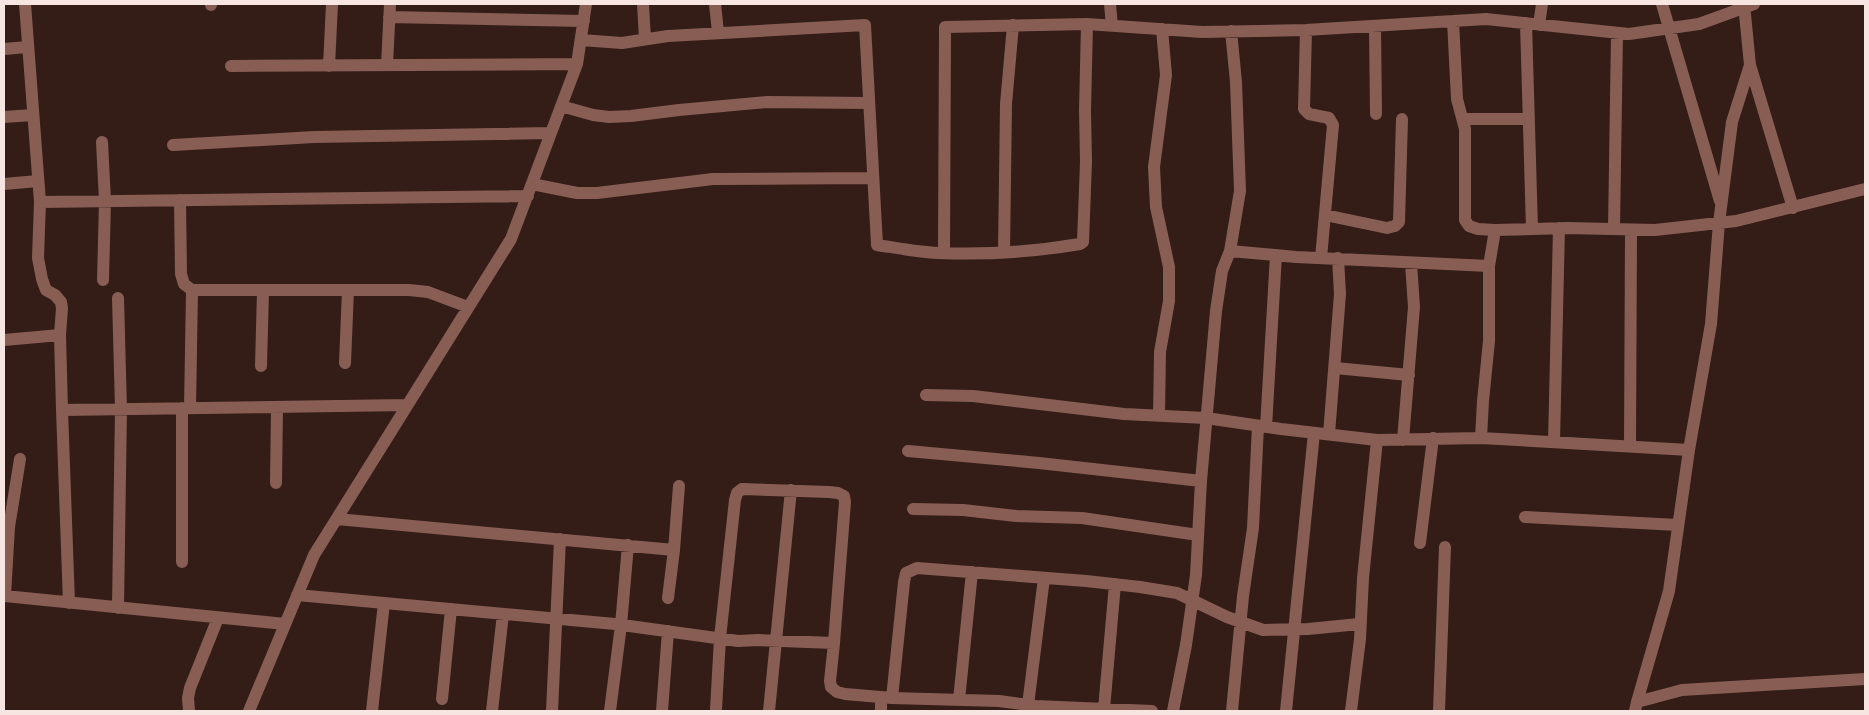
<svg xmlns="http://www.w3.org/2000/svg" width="1869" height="715" font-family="Arial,sans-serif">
<rect width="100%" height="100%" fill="#341c17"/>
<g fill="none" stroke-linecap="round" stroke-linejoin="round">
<!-- minor -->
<path stroke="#885e54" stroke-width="12" d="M25,4L40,202L38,258L42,279L46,290L55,295L61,302L62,308L60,335
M211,4V5
M643,4L645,39
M715,4L718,32
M1110,4L1112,26
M1662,4L1720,201
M389,17L584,21
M1453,21L1457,99L1465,129V220L1469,226L1478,229L1495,230
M1526,23L1532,229
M1539,25L1542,4
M1375,27L1376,114
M1306,30L1304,109L1309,114L1329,118L1333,125L1321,258
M581,40L622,43L668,36L865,25L877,245C897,248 918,252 938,253C986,255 1033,252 1080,244L1083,242L1086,162L1085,110L1087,24
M4,49L27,47
M387,65L390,4
M1750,65L1793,208
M231,66L577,64
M329,66L332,4
M561,106L593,115L609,117L631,116L679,110L767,102L868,103
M4,117L33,115
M1463,119H1529
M102,142L105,201L103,280
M173,145L314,137L551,133
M4,184L38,181
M532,184L577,193H597L713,179L873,178
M180,200L181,274L184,284L192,290H409L428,292L468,307
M40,202L528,196
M1325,215L1387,228L1395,226L1399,222L1402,119
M1614,229L1617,33
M1230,251L1296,257L1489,266
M1004,252L1006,104L1013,25
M944,253L945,27L1087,24L1202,32L1306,30L1486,19L1629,34L1699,24L1754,4
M118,298L121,409L118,608
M4,340L60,335L62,410L407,405
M345,363L348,290
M261,366L263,291
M1335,368L1409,375
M926,395L973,396L1124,414L1206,418L1281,429L1377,440
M182,408V562
M190,408L192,290
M62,410L69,603
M1159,416L1160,352L1169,301V267L1156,207L1154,167L1166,75L1162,29
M1266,427L1276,255
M1329,434L1340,294L1338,258
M1481,438L1689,450
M1403,440L1414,307L1411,263
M1554,442L1559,228
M1630,446L1631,230
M908,451L1039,463L1201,481
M276,483L277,407
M913,509L963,510L1016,516L1082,518L1198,535
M1525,517L1678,525
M337,519L674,550L679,486
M4,526L9,527L5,596L285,624
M9,527L20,459
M1420,543L1433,438
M297,595L615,624L738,641L758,640L834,643L830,681L831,687L837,692L845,694L892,698L999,701L1036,706L1152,711
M668,598L674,550
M892,698L904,582L906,573L917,568L1086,581L1140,587L1177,593L1227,617L1263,630L1308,629L1359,624
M442,699L451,609
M959,700L972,572
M1637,702L1669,591L1689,450L1711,324L1719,223L1732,122L1750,65L1744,4
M1028,705L1044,578
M716,709L720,638L735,500L737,493L742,489L829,492L838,493L844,496L845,502L834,643
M1104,709L1115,584
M189,711L188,698L190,688L218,618
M249,711L314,555L511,239L577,64L586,4
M372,711L384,603
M492,711L503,614
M552,711L560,539
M610,711L621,625L628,545
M662,711L668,631
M769,711L791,490
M881,711V697
M1173,711L1186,645L1196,575L1201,481L1216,311L1222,271L1230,251L1240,191L1236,82L1231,31
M1232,711L1243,596L1253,528L1258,426
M1286,711L1314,433
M1351,711L1360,639L1363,578L1377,440L1481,438L1483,401L1489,341V266L1495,230L1567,228L1655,230L1736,221L1865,189
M1439,711L1445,547
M1635,711L1637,702L1682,690L1865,679"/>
</g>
<!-- border -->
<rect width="1869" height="715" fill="none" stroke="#f7e5e2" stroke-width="10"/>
</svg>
